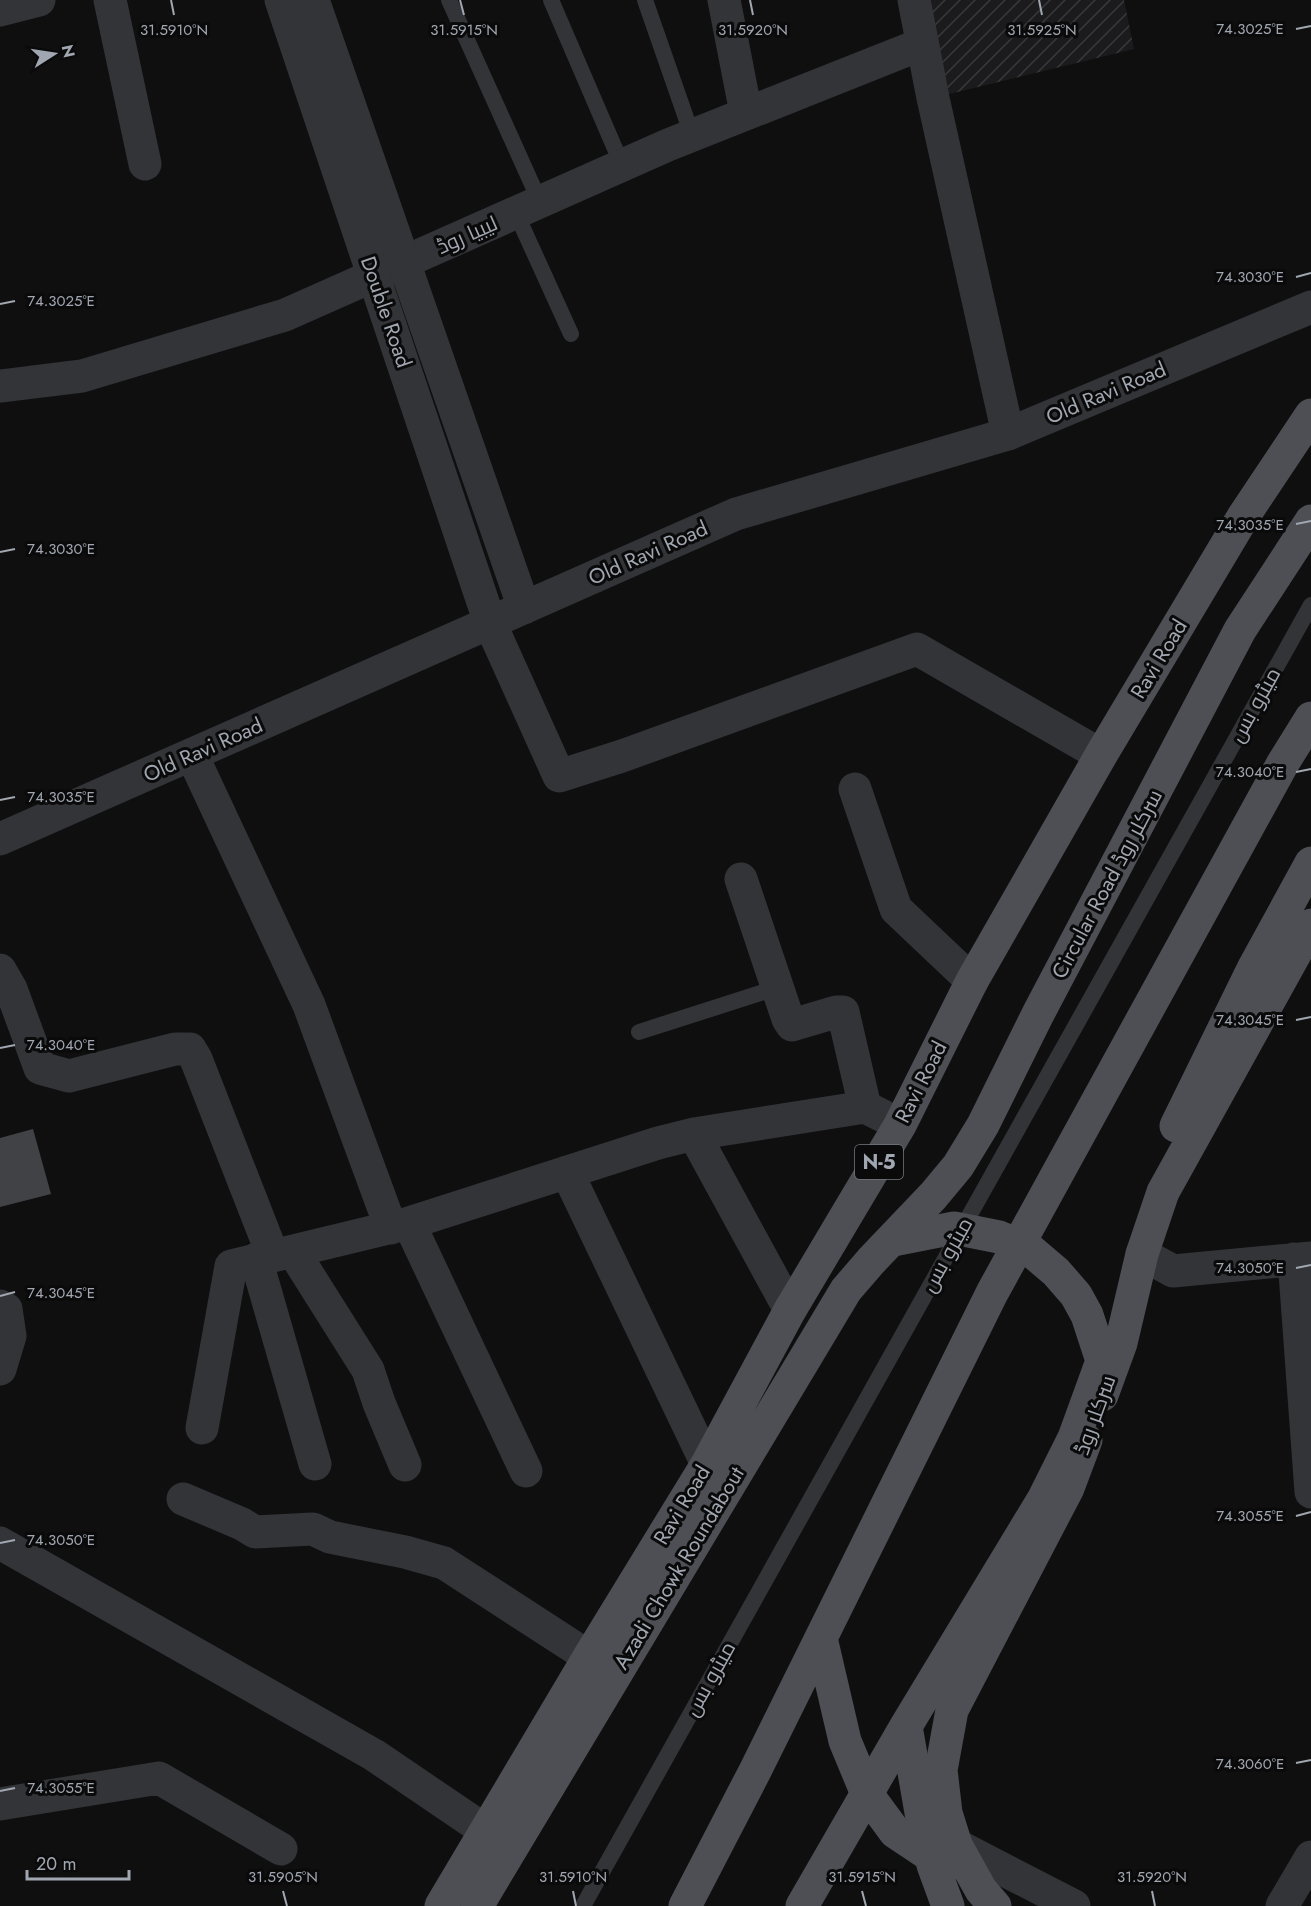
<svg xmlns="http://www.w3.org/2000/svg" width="1311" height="1906" font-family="Jost,Cairo,sans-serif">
<defs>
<pattern id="industrial-furrows" width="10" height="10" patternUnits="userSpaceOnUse" patternTransform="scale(1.5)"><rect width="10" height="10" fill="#1b1b1d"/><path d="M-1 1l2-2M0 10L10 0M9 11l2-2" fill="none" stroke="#39393b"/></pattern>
</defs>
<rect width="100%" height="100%" fill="#0f0f10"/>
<!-- industrial -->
<path fill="url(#industrial-furrows)" d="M915,0H1124L1134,49L933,98Z"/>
<!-- building -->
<path fill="#404246" d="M33,1129L51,1194L0,1207V1138Z"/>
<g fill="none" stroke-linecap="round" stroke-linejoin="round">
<!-- service -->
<path stroke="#323437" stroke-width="16" d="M449,0L540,202
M551,0L622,165
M645,0L692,135
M516,213L571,334
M639,1032L776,988
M583,1906L1311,605"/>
<!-- minor -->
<path stroke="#323437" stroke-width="33" d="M110,0L145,164
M724,0L746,113
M914,0L933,98L1008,434
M0,10L39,0
M0,386L82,376L285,315L668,145L922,44
M490,623L559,776L622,756L917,649L1101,755
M192,755L309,1005L391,1228
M855,789L896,909L972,981
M741,879L788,1019L792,1025L836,1012H843L865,1107L883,1116
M0,970L11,989L40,1068L69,1076L175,1049H190L196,1059L273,1256
M694,1134L790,1310
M567,1172L707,1464
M409,1223L526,1471
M293,1251L368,1370L379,1403L405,1465
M1142,1254L1173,1271L1311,1258
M256,1259L315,1464
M1294,1259L1311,1492
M0,1306L6,1309L10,1336L0,1369
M202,1428L231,1266L409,1223L658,1143L694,1134L865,1107
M183,1499L242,1524L255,1532L313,1529L330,1537L405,1552L444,1563L589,1657
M0,1804L159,1778L281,1849
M1282,1906L1311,1857"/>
<!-- tertiary -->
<path stroke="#323437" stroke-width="33" d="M281,0L490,623
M313,0L524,608
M0,839L736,514L1008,434L1311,307
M0,1543L374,1755L486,1831
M956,1845L1074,1906"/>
<!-- primary -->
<path stroke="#4d4f54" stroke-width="33" d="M1176,1126L1253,969L1311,863
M1102,1395L1121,1343L1142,1254L1163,1192L1311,925
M821,1638L845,1741L867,1794L895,1832L946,1866
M441,1906L589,1657L707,1464L790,1310L900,1125L972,981L1101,755L1243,517L1311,415
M477,1906L846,1290L871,1261L933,1196L958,1166L983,1125L1038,1014L1240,630L1311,521
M685,1906L755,1771L992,1293L1283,763L1311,718
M995,1906L981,1890L956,1845L946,1813L941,1770L952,1710L1068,1488L1086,1440"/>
<!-- primary-bridge -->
<path stroke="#4d4f54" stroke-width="33" d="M906,1726L924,1830L933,1865L948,1906
M802,1906L906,1726L1044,1498L1074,1438L1102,1361L1087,1315L1076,1295L1056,1272L1029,1249L999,1237L954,1228L893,1240"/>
</g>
<!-- ticks -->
<path fill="none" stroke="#a1a7b0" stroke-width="2" d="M171,0L174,15M460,0L464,15M750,0L753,15M1039,0L1042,15M1296,29L1311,26M1296,277L1311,273M0,304L15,301M1296,524L1311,521M0,552L15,549M1296,772L1311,769M0,800L15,797M1296,1020L1311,1017M0,1048L15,1045M1296,1268L1311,1265M0,1296L15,1292M1296,1516L1311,1512M0,1543L15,1540M1296,1763L1311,1760M0,1791L15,1788M283,1891L287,1906M573,1891L576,1906M862,1891L866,1906M1152,1891L1155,1906"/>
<g text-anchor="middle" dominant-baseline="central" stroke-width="6" stroke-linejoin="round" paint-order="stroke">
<!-- shield labels -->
<rect fill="#0a0a0b" stroke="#74787e" stroke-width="1.5" x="855" y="1145" width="48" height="34" rx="4.5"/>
<g font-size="20" font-weight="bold" fill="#a1a7b0">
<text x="879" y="1162">N-5</text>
</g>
<!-- street labels -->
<g font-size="21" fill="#a1a7b0" stroke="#0a0a0b">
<text transform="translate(467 235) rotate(-24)">لیبیا روڈ</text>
<text transform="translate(386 312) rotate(71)">Double Road</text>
<text transform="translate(1106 393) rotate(-23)">Old Ravi Road</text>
<text transform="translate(648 553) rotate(-24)">Old Ravi Road</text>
<text transform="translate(1159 659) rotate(-59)">Ravi Road</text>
<text transform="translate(1255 705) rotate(-61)">میٹرو بس</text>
<text transform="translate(203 750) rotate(-24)">Old Ravi Road</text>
<text transform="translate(1107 884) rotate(-62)">Circular Road سرکلر روڈ</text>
<text transform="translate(921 1082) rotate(-63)">Ravi Road</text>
<text transform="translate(947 1255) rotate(-61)">میٹرو بس</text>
<text transform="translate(1095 1415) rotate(-70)">سرکلر روڈ</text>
<text transform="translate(682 1505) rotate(-59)">Ravi Road</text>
<text transform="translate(679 1568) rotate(-59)">Azadi Chowk Roundabout</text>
<text transform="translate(710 1679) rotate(-61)">میٹرو بس</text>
</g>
</g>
<g font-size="15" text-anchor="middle" fill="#a1a7b0" stroke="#0a0a0b" stroke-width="6" stroke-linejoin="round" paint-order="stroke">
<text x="1250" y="34">74.3025°E</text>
<text x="174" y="35">31.5910°N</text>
<text x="464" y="35">31.5915°N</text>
<text x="753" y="35">31.5920°N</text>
<text x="1042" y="35">31.5925°N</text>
<text x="1250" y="282">74.3030°E</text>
<text x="61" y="306">74.3025°E</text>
<text x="1250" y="530">74.3035°E</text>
<text x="61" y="554">74.3030°E</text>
<text x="1250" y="777">74.3040°E</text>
<text x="61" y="802">74.3035°E</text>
<text x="1250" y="1025">74.3045°E</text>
<text x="61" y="1050">74.3040°E</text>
<text x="1250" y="1273">74.3050°E</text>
<text x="61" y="1298">74.3045°E</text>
<text x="1250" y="1521">74.3055°E</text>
<text x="61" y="1545">74.3050°E</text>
<text x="1250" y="1769">74.3060°E</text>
<text x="61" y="1793">74.3055°E</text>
<text x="283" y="1882">31.5905°N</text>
<text x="573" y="1882">31.5910°N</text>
<text x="862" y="1882">31.5915°N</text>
<text x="1152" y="1882">31.5920°N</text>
</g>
<!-- north arrow -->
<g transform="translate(54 54) rotate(78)" stroke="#0a0a0b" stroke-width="4.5" paint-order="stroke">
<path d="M0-4.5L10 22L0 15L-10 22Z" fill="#a1a7b0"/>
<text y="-9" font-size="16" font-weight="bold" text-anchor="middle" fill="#a1a7b0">N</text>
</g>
<!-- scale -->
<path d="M27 1870v9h102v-9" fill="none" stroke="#a1a7b0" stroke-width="3"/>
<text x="36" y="1870" font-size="18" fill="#a1a7b0" stroke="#0a0a0b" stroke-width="4.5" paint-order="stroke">20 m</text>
</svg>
